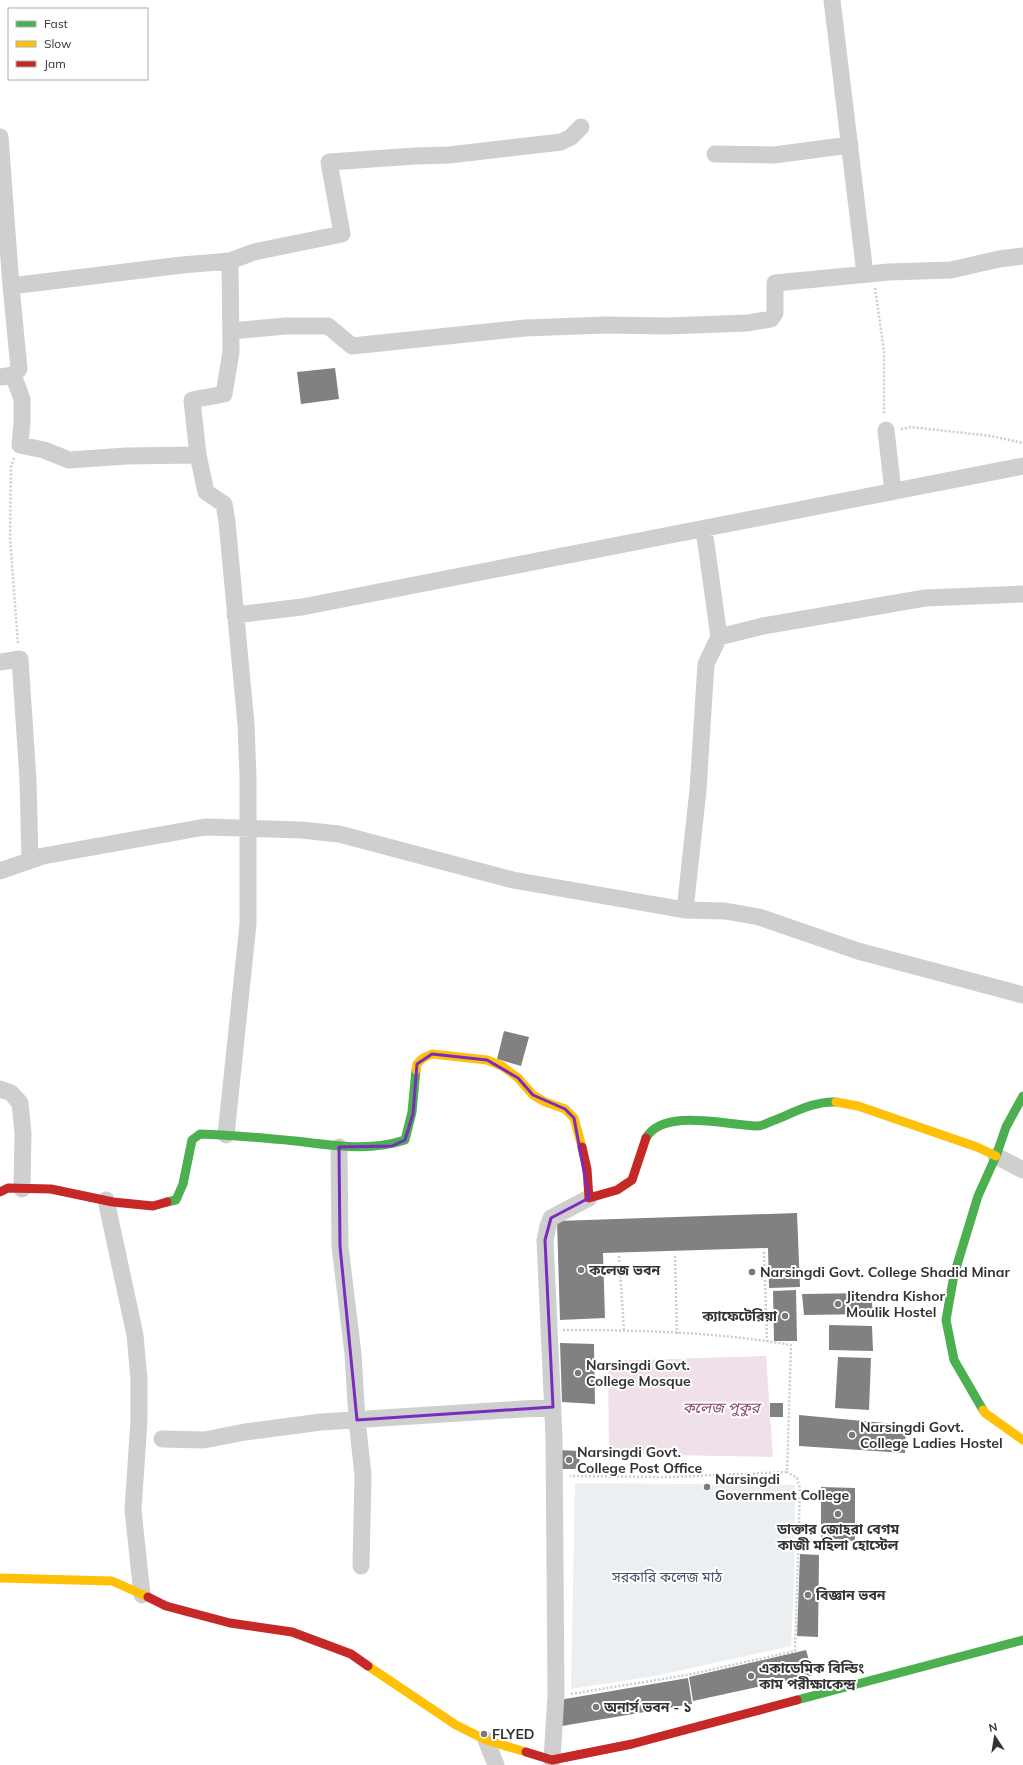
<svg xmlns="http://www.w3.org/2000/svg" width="1023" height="1765" font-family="Mulish,'Noto Sans Bengali',sans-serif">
<rect width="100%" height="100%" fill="#fff"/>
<!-- green -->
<path fill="#eceff2" d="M575,1483L795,1485L794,1581L791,1646L660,1675L571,1689Z"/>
<!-- water -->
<path fill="#f0e0e9" d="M766,1356L773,1457L609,1454L608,1361Z"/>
<!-- building -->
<path fill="#818181" d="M335,368L339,399L301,404L297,372Z
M504,1031L529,1037L521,1066L497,1059Z
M797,1213L800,1287L769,1288L768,1248L603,1253L605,1318L560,1320L557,1221Z
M796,1290L797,1341H774L773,1291Z
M871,1293L873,1314L804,1315L802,1294Z
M829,1325L872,1326L873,1351L829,1350Z
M560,1343L594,1344L595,1404L562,1402Z
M838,1357L871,1358L869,1410L835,1408Z
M770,1403H783V1417H770Z
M799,1415L906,1425L905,1453L799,1446Z
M558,1450L580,1451L579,1469H558Z
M821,1487L855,1488V1541L821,1540Z
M800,1554L819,1555L818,1637L797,1636Z
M806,1650L813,1675L693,1701L689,1677Z
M688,1678L692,1704L562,1726L559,1700Z"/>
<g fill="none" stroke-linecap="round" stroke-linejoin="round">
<!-- path -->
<path stroke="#cdcdcd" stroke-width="2.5" stroke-dasharray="2 2" stroke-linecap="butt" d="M875,288L884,351V415
M901,429L911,427L991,436L1023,443
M14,458L11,467L10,538L18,644
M764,1252L767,1341
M619,1256L624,1330
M675,1256L677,1334
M563,1330C638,1330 718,1332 791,1345L787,1472L671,1477L570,1476
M571,1694L687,1675L795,1651L800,1488L797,1478L787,1472"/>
<!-- street -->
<path stroke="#cfcfcf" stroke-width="17" d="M832,0L865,274
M0,137L11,286
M715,154L774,155L850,145
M231,331L286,326H328L352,346L525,328L606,325L667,326L748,323L771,319L775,313V283L889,272L951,270L999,259L1023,256
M13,375L22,399V423L20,445L44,450L69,460L126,456L198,455
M0,377L13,375L19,369L11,286L182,265L230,261L254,252L342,234L329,162L415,156L449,155L561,142L571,137L581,127
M886,430L893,492
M704,529L719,637
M235,615L302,607L1023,466
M0,662L20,659L28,780L30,860
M0,871L43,856L205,827L301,830L339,834L513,880L685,910L725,911L759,917L858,951L1023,995
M685,910L698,790L706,664L719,637L763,626L925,598L1023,594
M0,1089L11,1093L20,1103L23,1133L22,1189
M226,1135L248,924V776L246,724L227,522L224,504L206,492L198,455L192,400L224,394L231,352L230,261
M339,1147L340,1246L353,1354L357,1420L363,1475L361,1566
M996,1156L1023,1170
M106,1200L135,1335L139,1379V1420L133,1510L142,1595
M162,1439L204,1440L245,1432L321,1422L553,1407
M486,1740L496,1765
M552,1760L556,1695L554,1437L545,1240L548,1226L551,1218L589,1198"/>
<!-- fast -->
<path stroke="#4caf50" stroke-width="9" d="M646,1138C664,1107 729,1126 757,1126C763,1126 769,1122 775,1120C795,1112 814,1101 836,1102
M167,1202L176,1200L183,1184L192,1140L200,1134C232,1135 264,1138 295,1141C333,1145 368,1152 405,1140L412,1112L416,1070
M983,1410L954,1360L946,1320L954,1275L978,1196L996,1156L1006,1127L1023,1096
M797,1700L1023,1640"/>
<!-- slow -->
<path stroke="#ffc107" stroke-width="9" d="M416,1070L417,1064L423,1058L432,1054L487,1060L502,1066L518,1078L533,1095L545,1102L565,1109L574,1118L582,1147
M836,1102L858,1106L977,1147L996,1156
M983,1410L985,1413L1023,1440
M0,1578L112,1581L148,1597
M368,1666L456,1725L486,1740L526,1752"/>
<!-- jam -->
<path stroke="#c62828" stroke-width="9" d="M582,1147L587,1169L589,1198L617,1190L632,1180L646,1138
M0,1192L8,1188L51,1189L113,1202L153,1206L167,1202
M148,1597L166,1606L230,1623L292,1632L351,1654L368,1666
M526,1752L552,1760L632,1744L797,1700"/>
</g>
<!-- marked area -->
<path fill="none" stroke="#7b2cbf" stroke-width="3" stroke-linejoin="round" d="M432,1054L487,1060L518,1078L533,1095L565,1109L574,1118L589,1198L551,1218L545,1240L553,1407L357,1420L340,1246L339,1147L392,1146L405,1140L413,1114L417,1064Z"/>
<!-- markers -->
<g fill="#7a7a7a" stroke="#fff" stroke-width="1.5">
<circle cx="581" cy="1270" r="4"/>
<circle cx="752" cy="1272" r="4"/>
<circle cx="838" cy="1304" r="4"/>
<circle cx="785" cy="1316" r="4"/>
<circle cx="578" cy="1373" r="4"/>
<circle cx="852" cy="1435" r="4"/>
<circle cx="569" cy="1460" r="4"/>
<circle cx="707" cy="1487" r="4"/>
<circle cx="838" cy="1514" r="4"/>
<circle cx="808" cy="1595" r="4"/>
<circle cx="751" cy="1676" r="4"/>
<circle cx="596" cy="1707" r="4"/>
<circle cx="484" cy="1734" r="4"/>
</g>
<g text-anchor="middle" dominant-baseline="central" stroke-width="4" stroke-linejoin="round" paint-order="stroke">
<!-- poi labels -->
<g font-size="14" font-weight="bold" fill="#333" stroke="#fff" text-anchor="start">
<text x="589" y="1270">কলেজ ভবন</text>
<text x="760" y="1272">Narsingdi Govt. College Shadid Minar</text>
<text x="846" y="1296">Jitendra Kishor<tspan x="846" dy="16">Moulik Hostel</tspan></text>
<text x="777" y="1316" text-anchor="end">ক্যাফেটেরিয়া</text>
<text x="586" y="1365">Narsingdi Govt.<tspan x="586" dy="16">College Mosque</tspan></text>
<text x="860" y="1427">Narsingdi Govt.<tspan x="860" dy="16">College Ladies Hostel</tspan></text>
<text x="577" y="1452">Narsingdi Govt.<tspan x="577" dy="16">College Post Office</tspan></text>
<text x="715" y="1479">Narsingdi<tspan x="715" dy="16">Government College</tspan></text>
<text x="838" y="1529" text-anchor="middle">ডাক্তার জোহরা বেগম<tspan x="838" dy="16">কাজী মহিলা হোস্টেল</tspan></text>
<text x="816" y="1595">বিজ্ঞান ভবন</text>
<text x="759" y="1668">একাডেমিক বিল্ডিং<tspan x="759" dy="16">কাম পরীক্ষাকেন্দ্র</tspan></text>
<text x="604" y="1707">অনার্স ভবন - ১</text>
<text x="492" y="1734">FLYED</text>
</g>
<!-- park labels -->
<g font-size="14" fill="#45536a" stroke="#fff">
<text x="667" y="1577">সরকারি কলেজ মাঠ</text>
</g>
<!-- water labels -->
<g font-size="15" font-style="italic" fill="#8c4a6d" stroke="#fff">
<text x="721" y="1407">কলেজ পুকুর</text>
</g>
</g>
<!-- legend -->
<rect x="8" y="8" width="140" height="72" fill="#ffffff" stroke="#adadad"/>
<rect x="16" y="21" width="20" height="6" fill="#4caf50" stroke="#adadad"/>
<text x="44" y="28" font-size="12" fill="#333333">Fast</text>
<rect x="16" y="41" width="20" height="6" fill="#ffc107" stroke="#adadad"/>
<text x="44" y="48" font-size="12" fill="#333333">Slow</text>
<rect x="16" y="61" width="20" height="6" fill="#c62828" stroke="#adadad"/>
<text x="44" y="68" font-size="12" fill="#333333">Jam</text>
<!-- north arrow -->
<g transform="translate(995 1737) rotate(348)" stroke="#ffffff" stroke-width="3" paint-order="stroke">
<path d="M0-3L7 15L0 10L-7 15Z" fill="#333333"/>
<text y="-6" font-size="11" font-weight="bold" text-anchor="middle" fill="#333333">N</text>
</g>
</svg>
